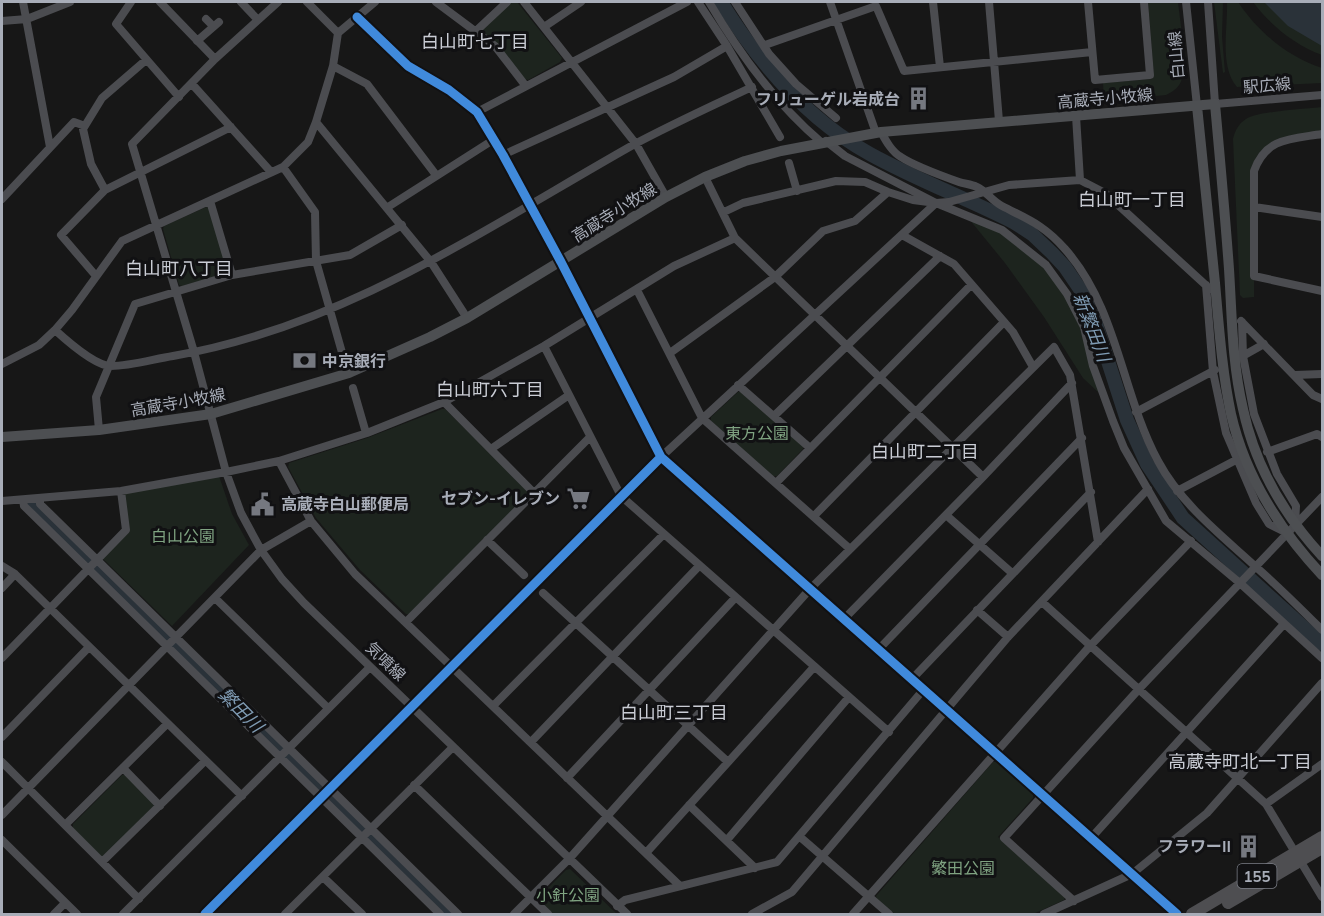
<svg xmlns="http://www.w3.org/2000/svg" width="1324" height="916" font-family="Mulish,'Noto Sans JP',sans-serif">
<rect width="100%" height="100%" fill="#171717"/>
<!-- green -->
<path fill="#1d241e" d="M512,2H517L562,58L560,62L528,80L524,79L483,33V29Z
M1148,2H1178C1180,21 1187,61 1182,78C1180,87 1174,91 1166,95L1104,101L1103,83L1152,79L1154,76Z
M1214,2H1223L1222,37L1225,72L1223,73Z
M1227,2H1238C1258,32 1287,56 1322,68V83L1237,87C1219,66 1228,28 1227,2Z
M1253,2H1322V55C1295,45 1270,25 1253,2Z
M1322,107V132C1289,138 1256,136 1250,176V278L1254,280V297L1243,298L1240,295L1233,139C1235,131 1238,124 1246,119C1258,111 1306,109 1322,107Z
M206,207L209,208L227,270L225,274L182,286L179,285L163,229L164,226Z
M969,219L995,229L1043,266L1067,299L1081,328L1099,393L1083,378L1044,317L1005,263Z
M738,392H742L803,446V449L777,476H773L711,421V417Z
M442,409H445L528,491V495L409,614H406L360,570L316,518L288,467L289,463L367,438Z
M219,476L232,514L249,545L172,626L102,558L129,530L124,492Z
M993,762H997L1033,794V798L998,837L1065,897L1064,900L1033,914H895L877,899L876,896Z
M122,775H125L154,803V807L105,856H101L73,828V824Z
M570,869L617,914H552L538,901L539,897L566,870Z"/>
<!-- water -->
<path fill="#2a3239" d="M1264,2H1322V46L1288,26Z"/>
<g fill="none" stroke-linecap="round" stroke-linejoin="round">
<!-- river -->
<path stroke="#2a3239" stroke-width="14" d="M721,2C759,63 806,119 870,154C917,180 968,199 1015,223L1032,234L1052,253L1065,267L1082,292L1096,324L1127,420L1147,464L1183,518L1322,644
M34,505L449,914"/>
<!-- minor -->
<path stroke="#4b4c50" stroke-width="8" d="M23,2L50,147
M131,2L116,24L179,97
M160,2L215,59
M241,2L258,20
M278,2L215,59L132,144L194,352L226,472L241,513L261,550L282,579L304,603L627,914
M307,2L338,33
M436,2L495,46L525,85
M524,2L636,144L666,197
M698,2L727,46L780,137
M709,2C739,53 775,103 821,142
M735,2L769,54L796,84L836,118
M830,2L876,133
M933,2L940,67
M989,2L999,121
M1088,2L1095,80L1150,75L1144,2
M1186,2L1197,106
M1208,2L1215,104L1322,95
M357,17L408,66L449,90L477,112L503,155L561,262L661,457L1177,914
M206,19L213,26
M2,21L27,19L70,2
M544,27L581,2
M476,31L507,2
M197,41L219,22
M765,45L876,6L904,71L1092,52
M333,66L367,84L436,175
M192,84L271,172
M477,112L687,2
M1076,116L1080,180
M316,122L431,262L467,318
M881,132C886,141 892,152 901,157C913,165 945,177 959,182C965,184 971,184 977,187C986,191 992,201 1002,206C1029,220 1044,225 1065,249C1118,309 1121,392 1158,461C1181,504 1220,534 1256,567C1279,587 1301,609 1322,630
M1322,134C1292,139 1266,137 1254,171V276L1322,291
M826,141L845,156L936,203L1002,230L1046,265L1067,294L1084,327L1093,366L1113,421L1124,448L1166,521L1241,584L1322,658
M503,155L674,77L727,46
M789,163L797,191
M283,167L315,212L316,261L343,356
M705,177L735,238L983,477
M105,190L91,164L83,129L102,98L146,60
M2,199L74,122L85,126
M210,201L232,275
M388,207L493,140
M1254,207L1322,217
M724,212L743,203L836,181L865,182L888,192L913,200L936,203L949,202L1009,185L1080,180L1105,193L1210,289
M902,235L954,264L1013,332L1033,367
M96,276L61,235L105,190L231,127
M1206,285L1213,372L1226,433L1256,503L1269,524L1287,533
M637,290L702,418L850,549
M1241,321L1313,395L1322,399
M1242,322L1243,356L1254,414L1277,474L1296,506L1295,524
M55,330C66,340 95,366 111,366C130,366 154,359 173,356C343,327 486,228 633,145C672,124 712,106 752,87
M544,346L621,496L889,732
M670,353L775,277L823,231L855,221L888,192
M1241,357L1264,344
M2,364L39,345L55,330L72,310L122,241L283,167L308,142L316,122L333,66L338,33L375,2
M1295,375L1322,374
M738,385L810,448
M353,388L366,433
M444,402L534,493
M1136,412L1215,370
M774,416L940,256
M99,430L96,397L135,304L232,275L350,255L402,225
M491,449L569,395
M1267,452L1317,434L1322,437
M279,461L311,521L355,574L680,886
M776,483L971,285
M1177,491L1236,460
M40,499V504L458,914
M23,500L24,506L440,914
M2,501L121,491L226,472L279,461L367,433L444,402L544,346L674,266L735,238
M946,515L1012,573
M814,516L1004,322
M487,540L524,575
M2,566L15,574L242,796
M2,588L15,574
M543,593L728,762
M215,598L328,708
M1042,602L1266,804L1322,897
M977,610L1008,637
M844,619L983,477L1072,383
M406,622L590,437
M879,649L1082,438
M2,658L126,530L121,491
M912,679L1091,492
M494,705L664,534
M2,737L89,647
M531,742L699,566
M2,762L139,899
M123,768L160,806
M567,778L735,598
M414,785L548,914
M1266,804L1322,764
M689,805L755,868
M2,815L261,550L311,521
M65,825L167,724
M799,836L889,914
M1092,837L1284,624
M2,840L77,914
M727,840L849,697
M646,853L814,667
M102,862L205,761
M323,877L362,914
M1074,901L1004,838L1139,689L1322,497
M617,906L625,900L777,862L924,689
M54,914L65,903
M123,914L370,667
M205,914L661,457L936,203
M285,914L453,747
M514,914L569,859L810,589L1054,347L1070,375L1098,542
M752,914L792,892L1008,637L1148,489
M853,914L1090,646L1191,541
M1044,914L1132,874L1207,813L1322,683"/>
<!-- major -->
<path stroke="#4d4f52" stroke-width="10" d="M1197,106C1203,165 1209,224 1215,283C1219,327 1222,371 1231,414C1245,475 1280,530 1322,575
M2,437L99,430L211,414L349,373L430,337L467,318L666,197L705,177L745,161L781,151L881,132L1215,104C1220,159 1225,214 1229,269C1232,316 1232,363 1243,409C1255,465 1284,515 1322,556"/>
<!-- highway -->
<path stroke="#4e4e51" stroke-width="12" d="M1228,903L1322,848
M1192,914L1322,837"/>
<defs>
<path id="cycleway" d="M357,17L408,66L449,90L477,112L503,155L561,262L661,457L1177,914
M205,914L661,457"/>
</defs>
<!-- cycleway casing -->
<use href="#cycleway" stroke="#111113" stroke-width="13"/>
<!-- cycleway -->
<use href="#cycleway" stroke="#408adc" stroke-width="9"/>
</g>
<!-- icons -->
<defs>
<symbol id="building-bare" viewBox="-9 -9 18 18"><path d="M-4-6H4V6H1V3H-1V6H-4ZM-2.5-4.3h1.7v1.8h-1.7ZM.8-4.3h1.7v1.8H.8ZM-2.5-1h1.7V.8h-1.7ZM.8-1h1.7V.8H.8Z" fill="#757880" stroke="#111113" stroke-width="2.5" paint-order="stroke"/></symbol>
<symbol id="bank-bare" viewBox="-9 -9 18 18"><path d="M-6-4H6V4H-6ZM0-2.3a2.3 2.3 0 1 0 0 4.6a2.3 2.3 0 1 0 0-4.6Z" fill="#757880" stroke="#111113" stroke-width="2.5" paint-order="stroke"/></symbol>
<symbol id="supermarket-bare" viewBox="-9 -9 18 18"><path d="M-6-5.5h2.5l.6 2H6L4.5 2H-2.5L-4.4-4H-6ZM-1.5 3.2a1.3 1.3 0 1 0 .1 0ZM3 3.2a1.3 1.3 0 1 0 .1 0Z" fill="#757880" stroke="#111113" stroke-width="2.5" paint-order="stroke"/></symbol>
<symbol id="civic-bare" viewBox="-9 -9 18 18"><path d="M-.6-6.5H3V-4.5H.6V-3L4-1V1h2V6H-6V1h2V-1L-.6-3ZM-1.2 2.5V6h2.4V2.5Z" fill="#757880" stroke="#111113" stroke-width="2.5" paint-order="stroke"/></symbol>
</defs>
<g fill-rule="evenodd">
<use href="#building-bare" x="902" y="82" width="33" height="33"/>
<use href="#bank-bare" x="288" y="344" width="33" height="33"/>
<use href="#supermarket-bare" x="562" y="482" width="33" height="33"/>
<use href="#civic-bare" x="246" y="488" width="33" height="33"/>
<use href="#building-bare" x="1232" y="830" width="33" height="33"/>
</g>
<g text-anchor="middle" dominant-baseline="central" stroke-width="6" stroke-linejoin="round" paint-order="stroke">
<!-- shield labels -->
<rect fill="#111113" stroke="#7b7e86" stroke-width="1.5" x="1237.5" y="864" width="39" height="24" rx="4.5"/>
<g font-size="15" font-weight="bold" fill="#a8adb8">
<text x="1257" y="876">155</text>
</g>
<!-- street labels -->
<g font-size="16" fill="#a8adb8" stroke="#111113">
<text transform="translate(1176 55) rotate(-95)">白山線</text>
<text transform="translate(1267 85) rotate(-5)">駅広線</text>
<text transform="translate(1105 98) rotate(-5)">高蔵寺小牧線</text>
<text transform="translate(614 212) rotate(-32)">高蔵寺小牧線</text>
<text transform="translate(178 402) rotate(-10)">高蔵寺小牧線</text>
<text transform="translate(386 661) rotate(44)">気噴線</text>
</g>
<!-- poi labels -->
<g font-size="16" font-weight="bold" fill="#a8adb8" stroke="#111113" text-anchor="end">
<text x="900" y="99">フリューゲル岩成台</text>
<text x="322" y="361" text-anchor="start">中京銀行</text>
<text x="560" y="498">セブン-イレブン</text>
<text x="281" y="504" text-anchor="start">高蔵寺白山郵便局</text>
<text x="1231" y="846">フラワーII</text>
</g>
<!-- park labels -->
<g font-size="16" fill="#7fa381" stroke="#111113">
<text x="757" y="433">東方公園</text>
<text x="183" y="536">白山公園</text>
<text x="963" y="868">繁田公園</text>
<text x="568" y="895">小針公園</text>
</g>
<!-- neighbourhood labels -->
<g font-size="18" fill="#c9ccd4" stroke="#111113">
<text x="475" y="41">白山町七丁目</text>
<text x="1132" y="199">白山町一丁目</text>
<text x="179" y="268">白山町八丁目</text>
<text x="490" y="389">白山町六丁目</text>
<text x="925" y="451">白山町二丁目</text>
<text x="674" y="712">白山町三丁目</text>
<text x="1240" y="761">高蔵寺町北一丁目</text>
</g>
<!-- water labels -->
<g font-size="18" font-style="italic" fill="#7f9bb3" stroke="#111113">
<text transform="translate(1092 327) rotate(69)">新繁田川</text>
<text transform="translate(241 710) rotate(45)">繁田川</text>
</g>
</g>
<!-- border -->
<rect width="1324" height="916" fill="none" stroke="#a8adb8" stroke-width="6"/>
</svg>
